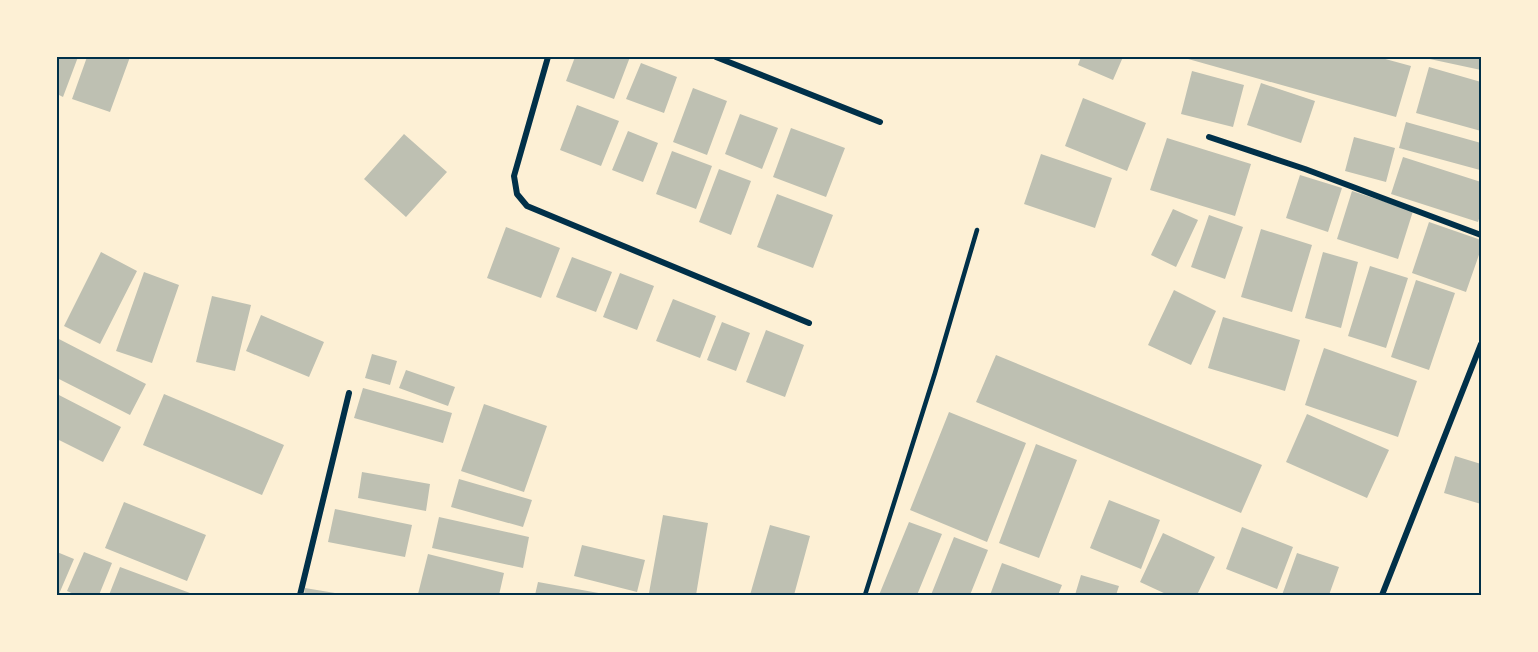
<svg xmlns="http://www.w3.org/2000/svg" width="1538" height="652" font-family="Figtree,sans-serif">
<rect width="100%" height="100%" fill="#fdf0d5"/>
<!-- building -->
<path fill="#bec0b2" d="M57,57H78L63,97L57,94Z
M87,57H130L110,112L72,99Z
M575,57H630L614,99L566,81Z
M1081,57H1123L1113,80L1078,65Z
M1181,57H1378L1411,66L1396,117Z
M1426,57H1481V70L1425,58Z
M641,63L677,77L664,113L626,99Z
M1429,67L1481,82V131L1416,113Z
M1192,71L1244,85L1233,127L1181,114Z
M1261,83L1315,101L1301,143L1247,125Z
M693,88L727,101L707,155L673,142Z
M1083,98L1146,123L1127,171L1065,146Z
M577,105L619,121L601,166L560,150Z
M740,114L778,128L762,169L725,154Z
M1406,122L1481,143L1480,170L1399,148Z
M791,128L845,148L826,197L773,177Z
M628,131L658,143L643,182L612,170Z
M404,134L447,172L406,217L364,179Z
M1354,137L1395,148L1386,182L1345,171Z
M1167,138L1251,164L1235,216L1150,190Z
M672,151L712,166L696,209L656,194Z
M1041,154L1112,178L1095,228L1024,204Z
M1403,157L1481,182V212L1478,222L1391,194Z
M719,169L751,181L731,235L699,222Z
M1300,175L1342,188L1328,232L1286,218Z
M1352,191L1413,211L1398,259L1337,239Z
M777,194L833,215L813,268L757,247Z
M1173,209L1198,220L1176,267L1151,255Z
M1209,215L1243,227L1225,279L1191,267Z
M1429,222L1481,240V249L1466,292L1412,273Z
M506,227L560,248L541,298L487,278Z
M1261,229L1312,245L1292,312L1241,297Z
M101,252L137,271L100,344L64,326Z
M1323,252L1358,262L1341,328L1305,318Z
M572,257L612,272L596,312L556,297Z
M1370,266L1408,278L1386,348L1348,336Z
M144,272L179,285L152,363L116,351Z
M620,273L654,286L637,330L603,317Z
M1416,280L1455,293L1429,370L1391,357Z
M1174,290L1216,311L1191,365L1148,345Z
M212,296L251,305L235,371L196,362Z
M673,299L716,316L700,358L656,341Z
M261,315L324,342L309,377L246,351Z
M1223,317L1300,340L1285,391L1208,368Z
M722,322L750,333L736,371L707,360Z
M766,330L804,345L785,397L746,382Z
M57,338L146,384L130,415L57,378Z
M1324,348L1417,381L1398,437L1305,405Z
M372,354L397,361L390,385L365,378Z
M996,355L1262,465L1241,513L976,402Z
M406,370L455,387L448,406L399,388Z
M363,388L452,413L443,443L354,418Z
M57,394L121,427L103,462L57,439Z
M164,394L284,445L262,495L143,445Z
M484,404L547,426L524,492L461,471Z
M949,412L1026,443L987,542L910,510Z
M1307,414L1389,450L1367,498L1286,462Z
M1036,444L1077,460L1039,558L999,543Z
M1455,456L1481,464V504L1444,493Z
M362,472L430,484L426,511L358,498Z
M459,479L532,500L523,527L451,507Z
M1109,500L1160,520L1141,569L1090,548Z
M124,502L206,535L187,581L105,548Z
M335,509L412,525L405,557L328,542Z
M663,515L708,523L696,595H664L649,593Z
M439,517L529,537L523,568L432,548Z
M909,522L942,534L917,595H879Z
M770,525L810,536L794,595H750Z
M1242,527L1293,547L1277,589L1226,569Z
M1163,533L1215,557L1197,595H1168L1140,582Z
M954,537L988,550L970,595H931Z
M582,545L645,560L637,592L574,576Z
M57,552L74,559L59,594L57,593Z
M84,552L112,563L99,595H76L67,591Z
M1297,553L1339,567L1329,595H1282Z
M428,554L504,573L499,595L418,594Z
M1002,563L1062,585L1058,595H990Z
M120,567L190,593L189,595H109Z
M1081,575L1119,586L1116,595H1075Z
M538,582L604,594V595H535Z
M305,588L341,594V595H304Z"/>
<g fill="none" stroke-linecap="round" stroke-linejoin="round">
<!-- service -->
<path stroke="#003049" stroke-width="4.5" d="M865,595L935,373L977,230"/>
<!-- minor -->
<path stroke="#003049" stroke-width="6" d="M548,57L514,176L517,194L527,206L809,323
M716,57L880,122
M1209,137L1305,169L1481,235
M300,595L349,393
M1382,595L1481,344"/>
</g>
<!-- border -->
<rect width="1538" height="652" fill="none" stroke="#fdf0d5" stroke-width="117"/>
<rect x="58" y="58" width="1422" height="536" fill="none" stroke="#003049" stroke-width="2"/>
</svg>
